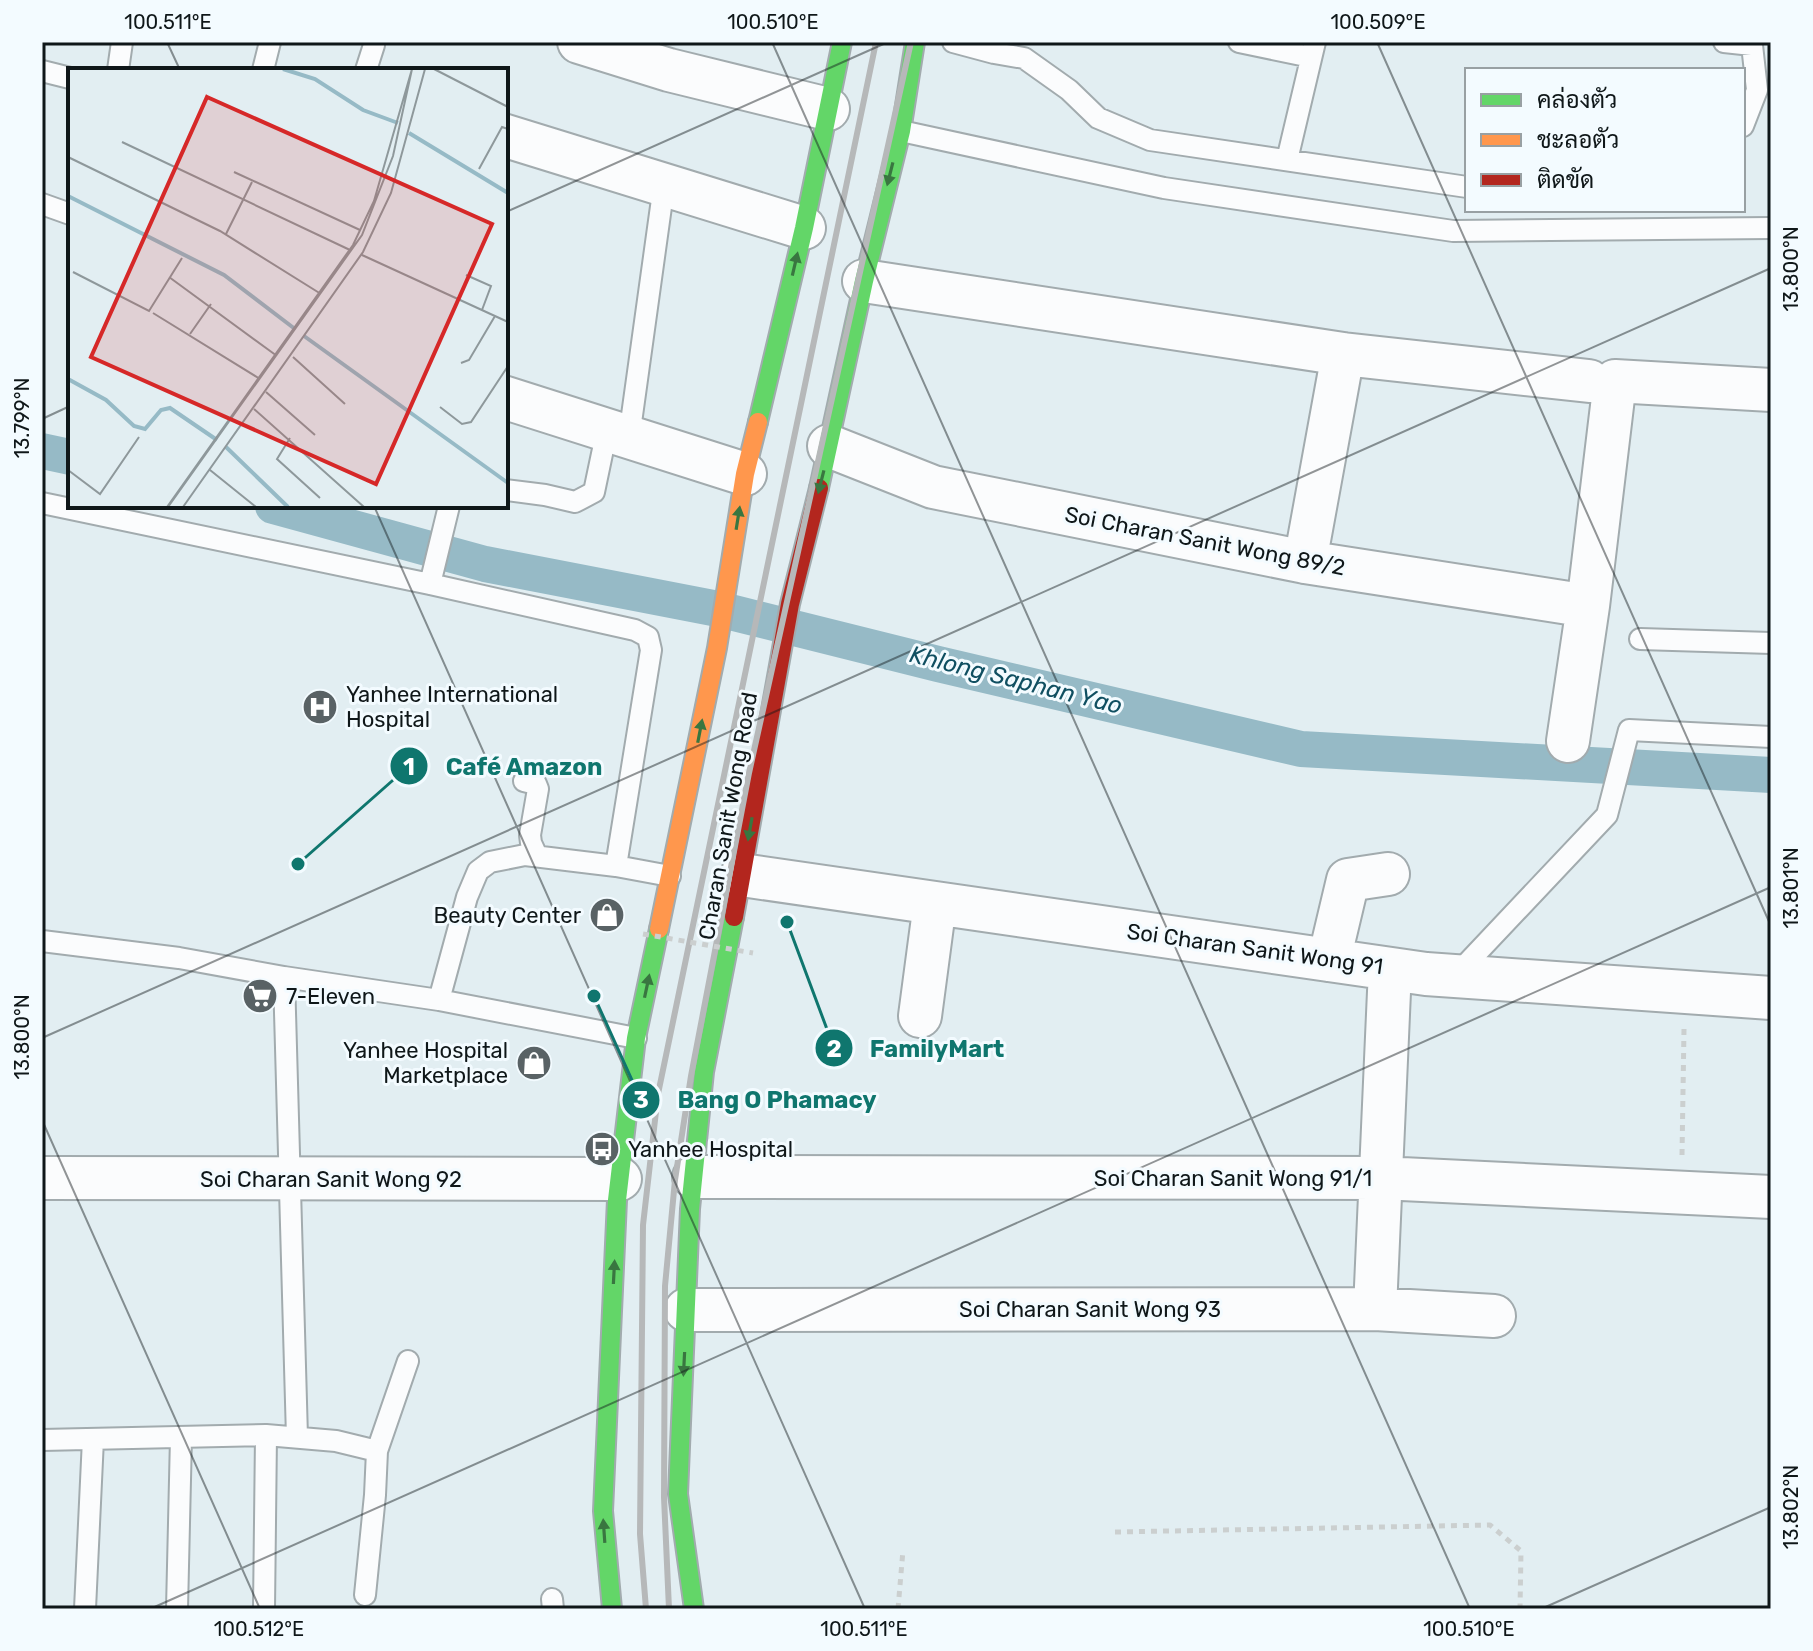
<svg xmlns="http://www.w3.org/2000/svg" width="1813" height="1651" font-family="Rubik,Sarabun,sans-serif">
<rect width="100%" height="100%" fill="#e2eef2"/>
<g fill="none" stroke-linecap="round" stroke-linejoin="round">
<!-- canal -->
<path stroke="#96bac6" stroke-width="36" d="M42,451L70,457
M273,506L485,564L718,609L938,664L1301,749L1771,775"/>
<defs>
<path id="lane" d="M953,42L994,53L1024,58L1069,90L1098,118L1150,140L1467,187
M1239,42L1311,57
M1724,42L1752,45L1757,90L1743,126
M118,70L122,42
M263,70L270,42
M366,70L374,45L373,42
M42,71L70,78
M901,131L1164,188L1453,231L1771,228
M1287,160L1315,42
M42,204L70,214
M629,437L664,185
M506,490L545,495L575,502L594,492L607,430
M42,503L430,584L635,630L648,637L651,650L616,866L525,855L490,862L478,871L467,897L439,1000
M430,584L449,506
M1640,639L1771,643
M524,781L536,784L538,789L530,835L531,843L537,856
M616,866L670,876
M42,941L179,958L284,977L439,1000L636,1038
M1455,976L1607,815L1629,730L1771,737
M284,977L297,1437
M42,1440L266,1435L336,1441L377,1451L375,1495L365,1595
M377,1451L408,1361
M552,1599L553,1609
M85,1609L93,1439
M177,1609L181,1437
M264,1609L266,1435"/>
<path id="street" d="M579,42L669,70L828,109
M506,136L804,228
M864,281L1343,354L1589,381
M506,398L745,474
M829,446L933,487L1305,562L1588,606
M1305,562L1343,354
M1568,741L1588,606L1615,381L1771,390
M742,875L1426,974L1771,998
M1329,960L1348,880L1388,874
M920,1016L935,903
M694,1177L1381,1178L1771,1197
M42,1178L620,1179
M1375,1309L1390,969
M686,1310L1375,1309L1494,1316"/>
<path id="fast" d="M758,422L804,228L842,42
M819,488L864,281L901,131L915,42
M612,1609L603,1511L617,1200L636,1038L659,929
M694,1609L678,1494L690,1209L704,1072L734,917"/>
<path id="slow" d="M659,929L717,648L745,474L758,422"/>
<path id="jam" d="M734,917L790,604L819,488"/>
</defs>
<!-- lane casing -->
<use href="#lane" stroke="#a2abae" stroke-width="24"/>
<!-- street casing -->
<use href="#street" stroke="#a2abae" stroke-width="46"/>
<!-- fast casing -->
<use href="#fast" stroke="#a2abae" stroke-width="22"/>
<!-- slow casing -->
<use href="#slow" stroke="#a2abae" stroke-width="22"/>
<!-- jam casing -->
<use href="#jam" stroke="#a2abae" stroke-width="22"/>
<!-- path -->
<path stroke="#cbcfcf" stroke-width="5" stroke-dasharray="6 6" stroke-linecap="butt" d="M1682,1155L1684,1029
M1115,1532L1490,1525L1521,1551L1520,1609
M898,1609L903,1550"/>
<!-- lane -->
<use href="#lane" stroke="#fbfcfd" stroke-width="20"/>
<!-- street -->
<use href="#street" stroke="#fbfcfd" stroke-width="42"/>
<!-- fast -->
<use href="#fast" stroke="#63d668" stroke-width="18"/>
<!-- slow -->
<use href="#slow" stroke="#ff974d" stroke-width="18"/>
<!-- jam -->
<use href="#jam" stroke="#b3261e" stroke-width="18"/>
<!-- rail -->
<path stroke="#b6b8b9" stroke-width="6" d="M646,1609L640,1534L643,1225L658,1094L876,42
M669,1609L664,1497L665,1286L675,1180L691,1076L749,773L911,42"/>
<!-- path-bridge -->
<path stroke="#cbcfcf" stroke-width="5" stroke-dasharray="6 6" stroke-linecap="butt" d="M643,934L753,953"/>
</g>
<!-- one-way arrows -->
<defs><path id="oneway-solid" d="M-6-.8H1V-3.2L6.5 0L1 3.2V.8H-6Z" transform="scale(2)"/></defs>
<g fill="#397640">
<use href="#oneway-solid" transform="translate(890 174) rotate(104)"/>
<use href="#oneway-solid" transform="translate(795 264) rotate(-77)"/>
<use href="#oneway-solid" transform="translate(821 482) rotate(104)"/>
<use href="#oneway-solid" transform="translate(738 518) rotate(-81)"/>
<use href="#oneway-solid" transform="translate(700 731) rotate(-79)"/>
<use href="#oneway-solid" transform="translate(750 829) rotate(100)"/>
<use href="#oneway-solid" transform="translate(647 986) rotate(-78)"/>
<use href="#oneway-solid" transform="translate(614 1272) rotate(-87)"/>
<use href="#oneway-solid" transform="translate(684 1364) rotate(93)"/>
<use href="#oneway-solid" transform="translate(604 1531) rotate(-94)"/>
</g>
<!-- ticks -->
<path fill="none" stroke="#0f1719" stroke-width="2" stroke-opacity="0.45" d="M167,42L180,70M772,42L1470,1609M1377,42L1771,926M506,212L888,42M42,419L70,406M374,506L865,1609M42,1038L1771,268M42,1120L260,1609M150,1609L1771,887M1541,1609L1771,1507"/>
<!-- icons -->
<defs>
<symbol id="hospital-disc" viewBox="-11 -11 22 22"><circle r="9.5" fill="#596265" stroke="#f3fbff"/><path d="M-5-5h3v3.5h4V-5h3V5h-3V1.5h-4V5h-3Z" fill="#fff"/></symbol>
<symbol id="shop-disc" viewBox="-11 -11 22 22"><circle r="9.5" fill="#596265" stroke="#f3fbff"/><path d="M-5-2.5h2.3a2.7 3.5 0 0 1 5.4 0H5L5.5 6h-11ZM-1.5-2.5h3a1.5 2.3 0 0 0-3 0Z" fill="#fff"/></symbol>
<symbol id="supermarket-disc" viewBox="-11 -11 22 22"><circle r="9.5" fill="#596265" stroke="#f3fbff"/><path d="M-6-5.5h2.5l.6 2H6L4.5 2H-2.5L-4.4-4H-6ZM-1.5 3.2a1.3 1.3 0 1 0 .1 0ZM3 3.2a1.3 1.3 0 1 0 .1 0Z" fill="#fff"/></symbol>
<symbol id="bus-disc" viewBox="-11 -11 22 22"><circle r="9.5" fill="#596265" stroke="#f3fbff"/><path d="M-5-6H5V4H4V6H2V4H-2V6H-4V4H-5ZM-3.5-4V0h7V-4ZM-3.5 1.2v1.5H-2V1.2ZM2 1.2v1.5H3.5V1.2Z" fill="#fff"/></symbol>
</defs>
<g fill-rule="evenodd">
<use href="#hospital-disc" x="300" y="687" width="40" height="40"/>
<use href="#shop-disc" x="587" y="895" width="40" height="40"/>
<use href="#supermarket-disc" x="240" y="976" width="40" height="40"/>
<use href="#shop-disc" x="514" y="1043" width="40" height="40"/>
<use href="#bus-disc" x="582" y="1129" width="40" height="40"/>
</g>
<g text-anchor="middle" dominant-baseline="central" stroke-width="6" stroke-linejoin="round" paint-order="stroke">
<!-- street labels -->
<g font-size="22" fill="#0f1719" stroke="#f3fbff">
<text transform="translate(1205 541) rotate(11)">Soi Charan Sanit Wong 89/2</text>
<text transform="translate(728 816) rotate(-80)">Charan Sanit Wong Road</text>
<text transform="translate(1255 949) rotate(8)">Soi Charan Sanit Wong 91</text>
<text x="1233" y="1178">Soi Charan Sanit Wong 91/1</text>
<text x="331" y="1179">Soi Charan Sanit Wong 92</text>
<text x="1090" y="1309">Soi Charan Sanit Wong 93</text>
</g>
<!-- poi labels -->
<g font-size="22" fill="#0f1719" stroke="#f3fbff" text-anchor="start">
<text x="346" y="694">Yanhee International<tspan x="346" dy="25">Hospital</tspan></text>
<text x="581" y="915" text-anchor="end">Beauty Center</text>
<text x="286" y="996">7-Eleven</text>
<text x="508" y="1050" text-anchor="end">Yanhee Hospital<tspan x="508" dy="25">Marketplace</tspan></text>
<text x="628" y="1149">Yanhee Hospital</text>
</g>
<!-- water labels -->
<g font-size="24" font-style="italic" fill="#104f61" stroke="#f3fbff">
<text transform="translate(1016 680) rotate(14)">Khlong Saphan Yao</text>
</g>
</g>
<!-- overview -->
<g transform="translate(68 68)">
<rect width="440" height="440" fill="#e2eef2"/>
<path fill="none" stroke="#96bac6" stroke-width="4" d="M215,1L247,11L295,42L330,55M341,65L440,125M0,128L156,207L227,261M236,268L440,415M0,311L38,332L66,358L77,361L93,342L102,340L149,372M158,379L220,439"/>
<path fill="none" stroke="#8e989b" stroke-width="2" d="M366,1L440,39M54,74L282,182M0,89L152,163L253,226M411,101L434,59L440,61M166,104L292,162M158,166L184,114M294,187L440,254M5,204L81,243L114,190M398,207L423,218L414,242M101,209L209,288M85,245L192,311M122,266L143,236M225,289L277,336M393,295L401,292L427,248M198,324L247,367M372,339L394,356L403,354L440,298M186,341L296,439M222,370L209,391L252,430M0,402L32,426L71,369M142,402L188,439M99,439L285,177L306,133L344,1M100,439L294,167L325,88L344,1M115,439L295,184L323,125L357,1"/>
<path fill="#d62828" fill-opacity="0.15" stroke="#d62828" stroke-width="4" d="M139,29L424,156L308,416L23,289Z"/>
<rect width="440" height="440" fill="none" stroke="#0f1719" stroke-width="4"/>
</g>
<!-- callouts -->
<path fill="none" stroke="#0f766e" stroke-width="3" d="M298 864L409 766M787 922L834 1048M594 996L641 1100"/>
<g fill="#0f766e" stroke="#f3fbff" stroke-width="3">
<circle cx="298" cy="864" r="8"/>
<circle cx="787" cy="922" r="8"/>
<circle cx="594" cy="996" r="8"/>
<circle cx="409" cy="766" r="20"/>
<circle cx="834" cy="1048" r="20"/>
<circle cx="641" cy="1100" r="20"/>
</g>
<g font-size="24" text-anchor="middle" font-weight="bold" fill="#fff">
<text x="409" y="775">1</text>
<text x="834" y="1057">2</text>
<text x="641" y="1108">3</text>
</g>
<g font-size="24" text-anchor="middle" font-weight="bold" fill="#0f766e" stroke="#f3fbff" stroke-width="6" stroke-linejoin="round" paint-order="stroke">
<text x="524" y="775">Café Amazon</text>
<text x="937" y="1057">FamilyMart</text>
<text x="777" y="1108">Bang O Phamacy</text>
</g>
<!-- border -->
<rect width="1813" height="1651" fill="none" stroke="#f3fbff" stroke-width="88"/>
<!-- legend -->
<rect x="1465" y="68" width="280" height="144" fill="#f3fbff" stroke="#98a0a3" stroke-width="2"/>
<rect x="1481" y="94" width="40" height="12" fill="#63d668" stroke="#98a0a3" stroke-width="2"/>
<text x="1537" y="108" font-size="24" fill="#0f1719">คล่องตัว</text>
<rect x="1481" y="134" width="40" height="12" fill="#ff974d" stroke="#98a0a3" stroke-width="2"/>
<text x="1537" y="148" font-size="24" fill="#0f1719">ชะลอตัว</text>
<rect x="1481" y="174" width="40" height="12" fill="#b3261e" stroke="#98a0a3" stroke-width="2"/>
<text x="1537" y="188" font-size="24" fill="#0f1719">ติดขัด</text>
<rect x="44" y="44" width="1725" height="1563" fill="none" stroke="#0f1719" stroke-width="3"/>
<g font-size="20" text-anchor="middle" fill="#0f1719">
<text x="168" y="29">100.511°E</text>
<text x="773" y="29">100.510°E</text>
<text x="1378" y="29">100.509°E</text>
<text transform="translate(1791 269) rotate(-90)" y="7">13.800°N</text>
<text transform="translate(22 418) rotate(-90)" y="7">13.799°N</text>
<text transform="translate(1791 888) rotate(-90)" y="7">13.801°N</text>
<text transform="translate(22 1037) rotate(-90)" y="7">13.800°N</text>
<text transform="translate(1791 1507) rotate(-90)" y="7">13.802°N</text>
<text x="259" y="1636">100.512°E</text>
<text x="864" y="1636">100.511°E</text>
<text x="1469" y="1636">100.510°E</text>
</g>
</svg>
